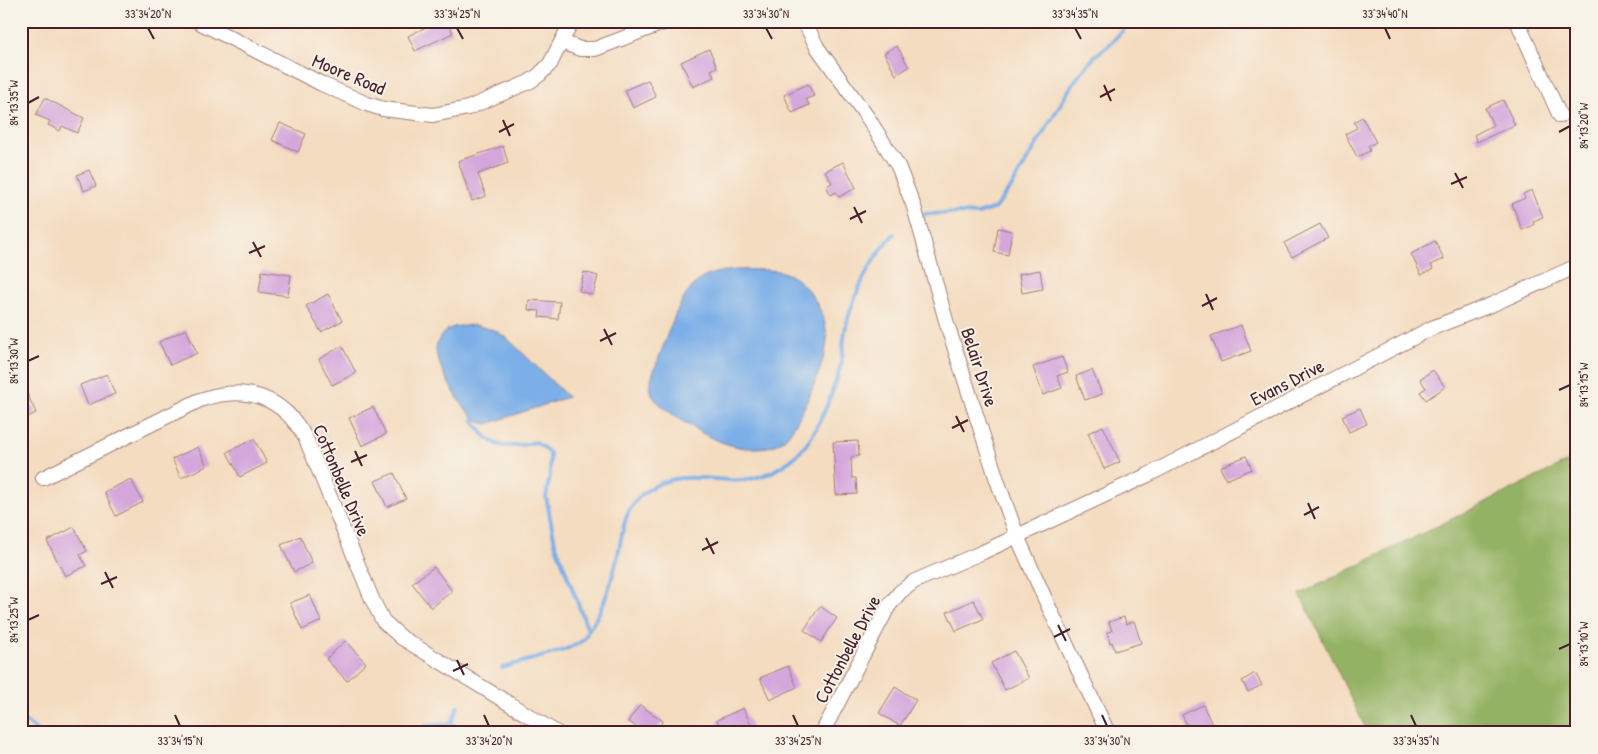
<svg xmlns="http://www.w3.org/2000/svg" width="1598" height="754" font-family="'Patrick Hand',sans-serif">
<rect width="100%" height="100%" fill="#f7f3e8"/>
<filter id="ink" filterUnits="userSpaceOnUse"><feTurbulence type="fractalNoise" baseFrequency=".02" numOctaves="2"/><feDisplacementMap in="SourceGraphic" scale="10" xChannelSelector="R" yChannelSelector="G"/><feConvolveMatrix kernelMatrix="1 2 1 2 8 2 1 2 1" color-interpolation-filters="sRGB"/></filter>
<filter id="wash" filterUnits="userSpaceOnUse"><feTurbulence type="fractalNoise" baseFrequency=".0096" numOctaves="4" result="noise"/><feDisplacementMap in="SourceGraphic" scale="20" xChannelSelector="R" yChannelSelector="G"/><feGaussianBlur stdDeviation="1.12" result="paint"/><feColorMatrix in="noise" values="0 0 0 0 0 0 0 0 0 0 0 0 0 0 0 0 0 1.4 0 .05"/><feComposite in="paint" operator="in"/></filter>
<g filter="url(#wash)">
<rect width="100%" height="100%" fill="#f4dcc0"/>
<!-- forest -->
<path fill="#94b264" stroke="#6f6848" d="M1577,457V733H1368L1300,594Z"/>
<!-- water -->
<path fill="#7bafe8" stroke="#62678a" d="M738,270C750,270 779,268 790,275C811,287 826,314 827,338C828,357 798,430 782,441C774,447 763,448 753,448C739,449 722,443 710,437C697,431 657,406 652,395C647,381 656,367 660,355C669,331 679,295 701,279C712,272 725,271 738,270Z
M474,325L494,330L508,339L568,397L487,424C468,424 437,367 436,350C436,343 441,334 447,330C455,325 465,326 474,325Z"/>
<g fill="none" stroke-linecap="round" stroke-linejoin="round">
<!-- stream -->
<path stroke="#7bafe8" stroke-width="4" d="M924,214L960,213L978,214L995,208L1012,186L1073,83L1095,56L1110,44L1122,31L1129,21
M474,418V421C491,450 506,449 536,442L550,453V475L546,497L555,543L588,630
M502,668C520,661 572,652 584,639C586,636 587,632 589,629C604,609 611,583 617,559C623,534 622,509 645,492C672,472 698,478 728,480C758,483 790,467 807,443C820,426 836,385 841,364C843,351 843,339 846,326C855,291 870,260 894,234
M21,718L40,733
M451,724L458,706
M410,733L427,726L451,724L467,733"/>
</g>
<g id="blocks">
<!-- building -->
<path fill="#d4a6dc" d="M438,21H447L453,33L415,51L408,36Z
M897,46L909,67L896,75L884,53Z
M709,49L717,67L711,70L714,77L693,87L681,62Z
M648,80L656,97L633,108L625,90Z
M808,84L814,96L806,99L809,105L792,113L784,95Z
M45,98L84,118L77,133L62,126L60,131L48,125L50,121L36,115Z
M1503,100L1515,125L1477,142L1474,135L1493,125L1485,108Z
M1362,117L1376,142L1368,146L1370,151L1357,157L1345,134L1357,128L1354,122Z
M280,123L306,134L298,152L272,140Z
M503,146L508,163L478,174L486,196L472,201L458,161Z
M843,162L856,188L839,197L836,192L831,195L826,186L832,183L825,171Z
M89,170L96,186L84,191L77,175Z
M1532,190L1543,217L1533,221L1534,225L1522,230L1512,204L1525,198L1523,194Z
M1320,224L1328,238L1292,257L1284,243Z
M998,228L1012,231L1008,255L994,252Z
M1435,241L1444,259L1431,265L1433,269L1421,275L1411,254Z
M1040,270L1043,289L1022,293L1019,274Z
M262,271L291,275L288,296L259,292Z
M584,272L598,276L593,295L579,291Z
M328,294L342,321L321,332L306,306Z
M529,300L560,302L558,319L539,317L540,311L528,310Z
M1241,325L1251,351L1221,362L1211,336Z
M186,329L197,353L170,365L159,342Z
M342,346L356,373L332,385L319,359Z
M1062,357L1068,372L1057,376L1062,388L1043,395L1033,367Z
M1092,370L1102,394L1085,400L1076,376Z
M1433,370L1445,387L1426,400L1420,392L1426,388L1420,379Z
M107,374L115,394L88,405L80,385Z
M21,380L36,413L21,420Z
M373,407L386,434L362,446L349,418Z
M1360,408L1367,424L1349,432L1342,416Z
M1103,426L1120,462L1104,469L1088,433Z
M254,439L267,463L240,477L227,452Z
M858,441L859,456L851,457L852,478H856L857,494L836,495L833,442Z
M198,447L207,466L181,478L172,459Z
M1246,456L1252,469L1226,480L1220,467Z
M394,473L406,499L387,507L375,481Z
M131,479L143,502L116,516L104,492Z
M74,527L87,551L80,555L86,566L65,576L47,541Z
M300,536L312,563L294,572L281,545Z
M434,567L452,591L431,608L412,583Z
M310,595L321,621L302,630L290,603Z
M974,600L983,619L956,631L947,612Z
M820,606L837,618L821,642L804,630Z
M1124,617L1126,624L1134,621L1141,643L1115,651L1112,642L1110,643L1107,632L1112,631L1109,622Z
M345,641L366,663L347,681L326,659Z
M1014,651L1029,678L1005,690L991,663Z
M788,666L797,687L770,700L760,678Z
M1255,673L1262,685L1248,692L1242,681Z
M895,687L916,700L900,726L879,713Z
M640,705L663,721L655,733H644L628,721Z
M1203,705L1216,733H1191L1182,715Z
M743,708L752,727L738,733H722L717,720Z"/>
</g>
</g>
<g filter="url(#ink)">
<use href="#blocks" fill-opacity="0" stroke="#9f7e76" stroke-width="1"/>
<g fill="none" stroke-linecap="round" stroke-linejoin="round">
<defs>
<path id="minor" d="M197,21L322,84L367,104L383,109L433,115L468,108L529,82L539,75L550,64L572,21
M804,21L817,47L868,118L898,166L914,207L947,324L997,480L1017,536L1046,601L1108,733
M1517,21L1560,116
M562,42L580,49H595L668,21
M43,478L200,400C245,384 283,396 306,439L372,599L383,621L402,638L557,733
M822,733L888,607L900,592L915,581L983,552L1148,475L1432,328L1493,304L1577,266"/>
</defs>
<!-- minor casing -->
<use href="#minor" stroke="#9f7e76" stroke-width="16"/>
<!-- minor -->
<use href="#minor" stroke="#fff" stroke-width="14"/>
</g>
</g>
<!-- ticks -->
<path fill="none" stroke="#4a1f2b" stroke-width="2" d="M148,28L154,39M457,28L463,39M766,28L772,39M1075,28L1081,39M1385,28L1390,39M1104,85L1111,101M1100,97L1115,89M28,103L39,97M503,120L510,136M499,132L514,124M1559,132L1570,126M1455,173L1463,188M1451,184L1467,177M854,207L862,223M850,219L866,211M253,242L261,257M249,253L265,246M1206,294L1213,310M1202,306L1217,298M604,329L612,345M600,341L616,333M28,361L39,356M1559,390L1570,385M956,416L964,432M952,428L968,420M355,451L362,466M351,462L367,455M1308,503L1315,519M1304,515L1319,507M706,538L714,554M702,550L718,542M105,572L113,588M101,584L117,577M28,620L39,615M1058,625L1066,641M1054,637L1070,629M1559,649L1570,644M457,660L464,675M453,671L468,664M175,715L180,726M484,715L489,726M793,715L798,726M1102,715L1107,726M1411,715L1416,726"/>
<g text-anchor="middle" dominant-baseline="central" stroke-width="4" stroke-linejoin="round" paint-order="stroke">
<!-- street labels -->
<g font-size="19" fill="#4a1f2b" stroke="#f7f3e8">
<text transform="translate(349 74) rotate(23)">Moore Road</text>
<text transform="translate(980 367) rotate(72)">Belair Drive</text>
<text transform="translate(1287 382) rotate(-27)">Evans Drive</text>
<text transform="translate(342 480) rotate(67)">Cottonbelle Drive</text>
<text transform="translate(847 649) rotate(-62)">Cottonbelle Drive</text>
</g>
</g>
<!-- margin -->
<rect width="1598" height="754" fill="none" stroke="#f7f3e8" stroke-width="55"/>
<rect x="28" y="28" width="1542" height="698" fill="none" stroke="#4a1f2b" stroke-width="2"/>
<g font-size="12" text-anchor="middle" fill="#4a1f2b">
<text x="148" y="18">33°34'20"N</text>
<text x="457" y="18">33°34'25"N</text>
<text x="766" y="18">33°34'30"N</text>
<text x="1075" y="18">33°34'35"N</text>
<text x="1385" y="18">33°34'40"N</text>
<text transform="translate(14 103) rotate(-90)" y="4">84°13'35"W</text>
<text transform="translate(1584 126) rotate(-90)" y="4">84°13'20"W</text>
<text transform="translate(14 361) rotate(-90)" y="4">84°13'30"W</text>
<text transform="translate(1584 385) rotate(-90)" y="4">84°13'15"W</text>
<text transform="translate(14 620) rotate(-90)" y="4">84°13'25"W</text>
<text transform="translate(1584 644) rotate(-90)" y="4">84°13'10"W</text>
<text x="180" y="745">33°34'15"N</text>
<text x="489" y="745">33°34'20"N</text>
<text x="798" y="745">33°34'25"N</text>
<text x="1107" y="745">33°34'30"N</text>
<text x="1416" y="745">33°34'35"N</text>
</g>
</svg>
